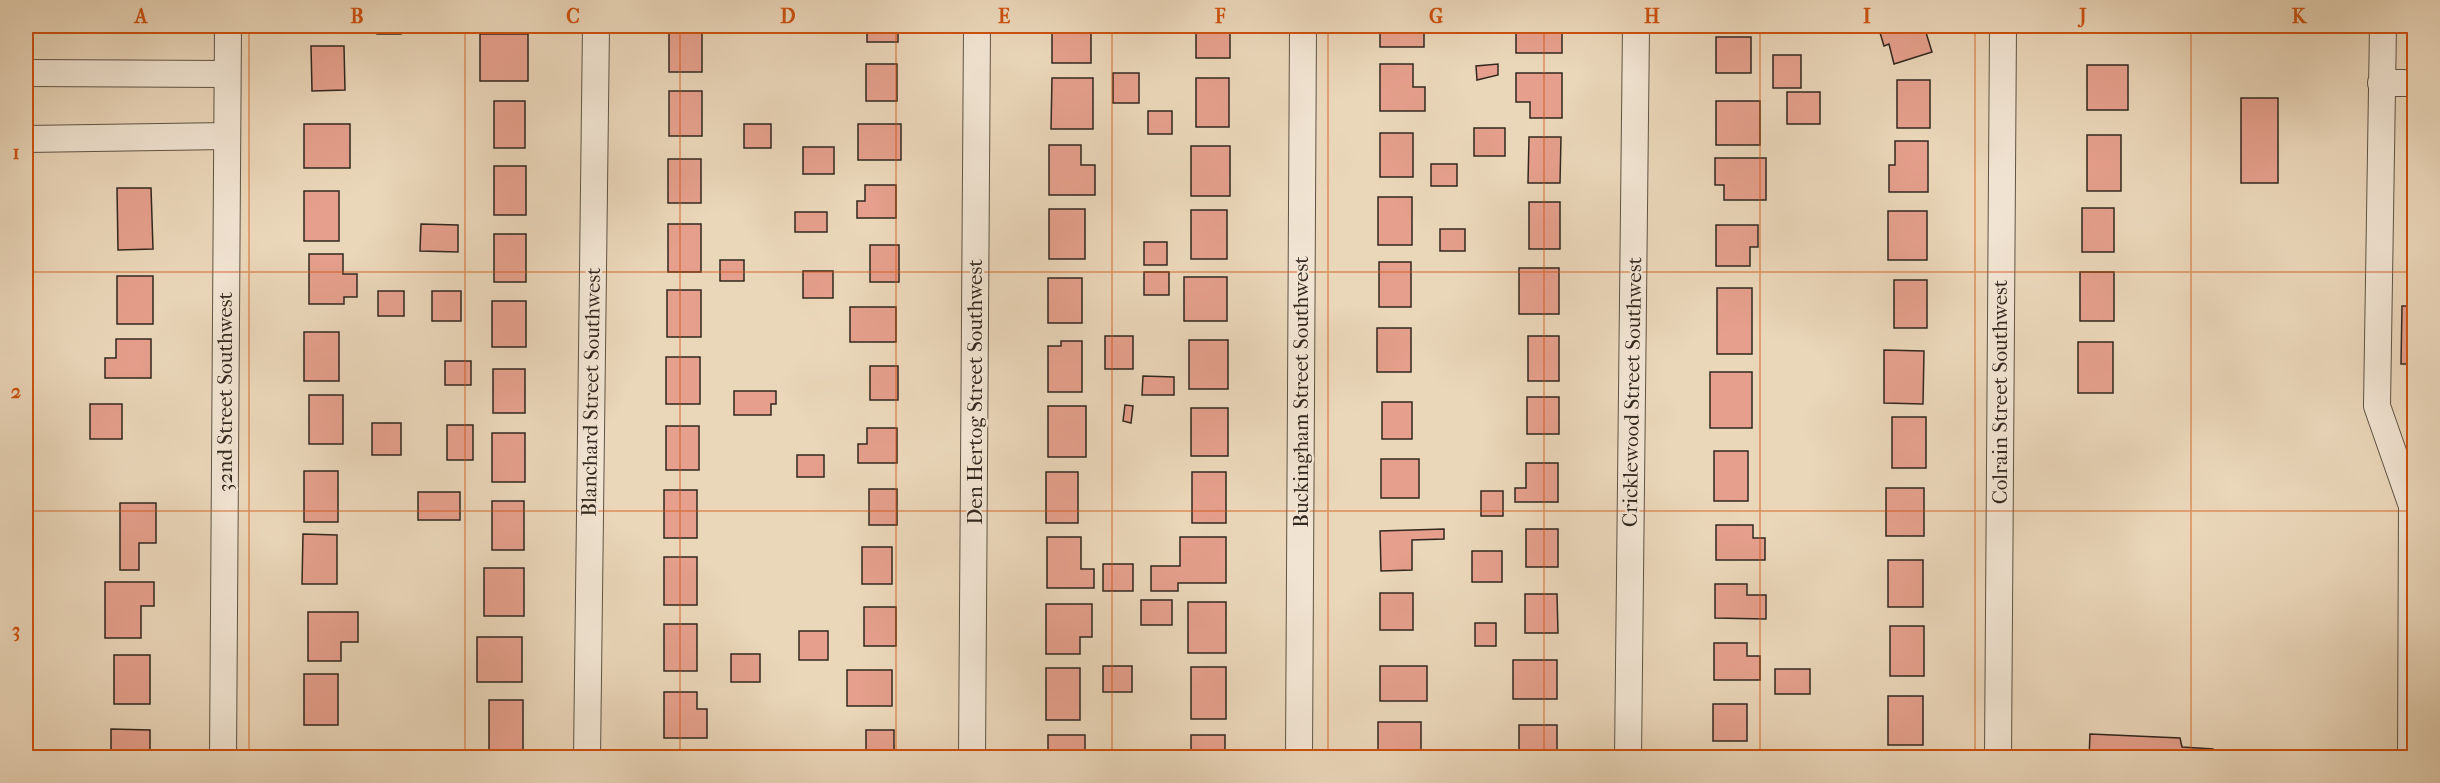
<svg xmlns="http://www.w3.org/2000/svg" width="2440" height="783" font-family="'IM FELL French Canon',serif">
<rect width="100%" height="100%" fill="#ead6b9"/>
<filter id="stains"><feTurbulence type="fractalNoise" baseFrequency=".00333" numOctaves="4"/><feColorMatrix values="0 0 0 0 .2 0 0 0 0 .09 0 0 0 0 .02 0 0 0 .5 -.17"/></filter>
<radialGradient id="worn" r=".72"><stop offset=".6" stop-color="#630" stop-opacity="0"/><stop offset="1" stop-color="#630" stop-opacity=".3"/></radialGradient>
<!-- building -->
<path fill="#e59f8c" stroke="#32281f" stroke-width="1.5" d="M26,26H72V27H26Z
M377,26H401V34H377Z
M669,26H702V72H669Z
M867,26H898V42H867Z
M1052,26H1091V63H1052Z
M1196,26H1230V58H1196Z
M1380,26H1424V47H1380Z
M1516,26H1562V53H1516Z
M1878,26H1924L1932,52L1894,64L1889,44L1884,46Z
M480,34H528V81H480Z
M1716,37H1751V73H1716Z
M311,46H344L345,90L312,91Z
M1773,55H1801V88H1773Z
M866,64H897V101H866Z
M1380,64H1413V87H1425V111H1380Z
M1498,64V75L1477,80L1476,66Z
M2087,65H2128V110H2087Z
M1113,73H1139V103H1113Z
M1516,73H1562V118H1530V102H1516Z
M1052,78H1093V129H1051Z
M1196,78H1229V127H1196Z
M1897,80H1930V128H1897Z
M669,91H702V136H669Z
M1787,92H1820V124H1787Z
M2241,98H2278V183H2241Z
M494,101H525V148H494Z
M1716,101H1760V145H1716Z
M1148,111H1172V134H1148Z
M304,124H350V168H304Z
M744,124H771V148H744Z
M858,124H901V160H858Z
M1474,128H1505V156H1474Z
M1380,133H1413V177H1380Z
M2087,135H2121V191H2087Z
M1529,137H1561L1560,183H1528Z
M1895,141H1928V192H1889V165H1895Z
M1049,145H1081V165H1095V195H1049Z
M1191,146H1230V196H1191Z
M803,147H834V174H803Z
M1715,158H1766V200H1724V185H1715Z
M668,159H701V203H668Z
M1431,164H1457V186H1431Z
M494,166H526V215H494Z
M865,185H896V218H857V201H865Z
M117,188H151L153,249L118,250Z
M304,191H339V241H304Z
M1378,197H1412V245H1378Z
M1529,202H1560V249H1529Z
M2082,208H2114V252H2082Z
M1049,209H1085V259H1049Z
M1191,210H1227V259H1191Z
M1888,211H1927V260H1888Z
M795,212H827V232H795Z
M421,224L458,225V252L420,251Z
M668,224H701V272H668Z
M1716,225H1758V247H1750V266H1716Z
M1440,229H1465V251H1440Z
M494,234H526V282H494Z
M1144,242H1167V265H1144Z
M870,245H899V282H870Z
M309,254H343V274H357V297H344V304H309Z
M720,260H744V281H720Z
M1379,262H1411V307H1379Z
M1519,268H1559V314H1519Z
M803,271H833V298H803Z
M1144,272H1169V295H1144Z
M2080,272H2114V321H2080Z
M117,276H153V324H117Z
M1184,277H1227V321H1184Z
M1048,278H1082V323H1048Z
M1894,280H1927V328H1894Z
M1717,288H1752V354H1717Z
M667,290H701V337H667Z
M378,291H404V316H378Z
M432,291H461V321H432Z
M492,301H526V347H492Z
M2402,306H2414V364H2401Z
M850,307H896V342H850Z
M1377,328H1411V372H1377Z
M304,332H339V381H304Z
M1105,336H1133V369H1105Z
M1528,336H1559V381H1528Z
M116,339H151V378H105V358H116Z
M1189,340H1228V389H1189Z
M1061,341H1082V392H1048V346H1061Z
M2078,342H2113V393H2078Z
M1884,350L1924,351L1923,404L1884,403Z
M666,357H700V404H666Z
M445,361H471V385H445Z
M870,366H898V400H870Z
M493,369H525V413H493Z
M1710,372H1752V428H1710Z
M1143,376L1174,377V395H1142Z
M734,391H776V404H771V415H734Z
M309,395H343V444H309Z
M1527,397H1559V434H1527Z
M1382,402H1412V439H1382Z
M90,404H122V439H90Z
M1125,405L1133,406L1131,423L1123,421Z
M1048,406H1086V457H1048Z
M1191,408H1228V456H1191Z
M1892,417H1926V468H1892Z
M372,423H401V455H372Z
M447,425H473V460H447Z
M666,426H699V470H666Z
M867,428H897V463H858V444H867Z
M492,433H525V482H492Z
M1714,451H1748V501H1714Z
M797,455H824V477H797Z
M1381,459H1419V498H1381Z
M1526,463H1558V502H1515V488H1526Z
M304,471H338V522H304Z
M1046,472H1078V523H1046Z
M1192,472H1226V523H1192Z
M1886,488H1924V536H1886Z
M869,489H897V525H869Z
M664,490H697V538H664Z
M1481,491H1503V516H1481Z
M418,492H460V520H418Z
M492,501H524V550H492Z
M120,503H156V543H139V570H120Z
M1716,525H1753V538H1765V560H1716Z
M1444,529V539L1412,540V570L1381,571L1380,531Z
M1526,529H1558V567H1526Z
M303,534L337,535V584H302Z
M1047,537H1081V569H1094V588H1047Z
M1180,537H1226V583H1178V591H1151V566H1180Z
M862,547H892V584H862Z
M1472,551H1502V582H1472Z
M664,557H697V605H664Z
M1888,560H1923V607H1888Z
M1103,564H1133V591H1103Z
M484,568H524V616H484Z
M105,582H154V606H141V638H105Z
M1715,584H1747V595H1766V619L1715,618Z
M1380,593H1413V630H1380Z
M1525,594H1557L1558,633H1525Z
M1141,600H1172V625H1141Z
M1188,602H1226V653H1188Z
M1046,604H1092V637H1080V654H1046Z
M864,607H896V646H864Z
M308,612H358V642H341V661H308Z
M1475,623H1496V646H1475Z
M664,624H697V671H664Z
M1890,626H1924V676H1890Z
M799,631H828V660H799Z
M477,637H522V682H477Z
M1714,643H1747V656H1760V680H1714Z
M731,654H760V682H731Z
M114,655H150V704H114Z
M1513,660H1557V699H1513Z
M1103,666H1132V692H1103Z
M1380,666H1427V701H1380Z
M1191,667H1226V719H1191Z
M1046,668H1080V720H1046Z
M1775,669H1810V694H1775Z
M847,670H892V706H847Z
M304,674H338V725H304Z
M664,692H697V709H707V738H664Z
M1888,696H1923V745H1888Z
M489,700H523V750H489Z
M1713,704H1747V741H1713Z
M1378,722H1421V758H1378Z
M1519,725H1557V758H1519Z
M111,729L150,730V758H111Z
M866,730H894V758H866Z
M2090,734L2180,738L2182,747L2213,749V758H2089Z
M1048,735H1085V758H1048Z
M1191,735H1225V758H1191Z
M307,752H340V758H307Z"/>
<g fill="none" stroke-linecap="round" stroke-linejoin="round">
<defs>
<path id="minor" d="M2383,26L2377,406L2412,506L2411,758
M26,73L227,74
M2381,83H2414
M26,139L227,136
M223,758L228,26
M587,758L596,26
M972,758L977,26
M1299,758L1303,26
M1628,758L1636,26
M1998,758L2003,26"/>
</defs>
<!-- minor casing -->
<use href="#minor" stroke="#605446" stroke-width="28"/>
<!-- minor -->
<use href="#minor" stroke="#f1e4d2" stroke-width="26"/>
</g>
<!-- grid -->
<path fill="none" stroke="#cd520f" stroke-width="1.5" stroke-opacity="0.55" d="M249,26V758M465,26V758M680,26V758M896,26V758M1112,26V758M1328,26V758M1544,26V758M1760,26V758M1975,26V758M2191,26V758M26,272H2414M26,511H2414"/>
<g text-anchor="middle" dominant-baseline="central" stroke-width="4.5" stroke-linejoin="round" paint-order="stroke">
<!-- street labels -->
<g font-size="21" fill="#32281f" stroke="#f1e4d2">
<text transform="translate(225 392) rotate(-90)">32nd Street Southwest</text>
<text transform="translate(591 392) rotate(-89)">Blanchard Street Southwest</text>
<text transform="translate(975 392) rotate(-90)">Den Hertog Street Southwest</text>
<text transform="translate(1301 392) rotate(-90)">Buckingham Street Southwest</text>
<text transform="translate(1632 392) rotate(-89)">Cricklewood Street Southwest</text>
<text transform="translate(2000 392) rotate(-90)">Colrain Street Southwest</text>
</g>
</g>
<!-- margin -->
<rect width="2440" height="783" fill="none" stroke="#ead6b9" stroke-width="66"/>
<rect x="33" y="33" width="2374" height="717" fill="none" stroke="#cd520f" stroke-width="2"/>
<g font-size="20" text-anchor="middle" font-weight="bold" fill="#cd520f">
<text x="141" y="23">A</text>
<text x="357" y="23">B</text>
<text x="573" y="23">C</text>
<text x="788" y="23">D</text>
<text x="1004" y="23">E</text>
<text x="1220" y="23">F</text>
<text x="1436" y="23">G</text>
<text x="1652" y="23">H</text>
<text x="1867" y="23">I</text>
<text x="2083" y="23">J</text>
<text x="2299" y="23">K</text>
<text x="16" y="159">1</text>
<text x="16" y="398">2</text>
<text x="16" y="637">3</text>
</g>
<rect width="100%" height="100%" filter="url(#stains)"/>
<rect width="100%" height="100%" fill="url(#worn)"/>
</svg>
